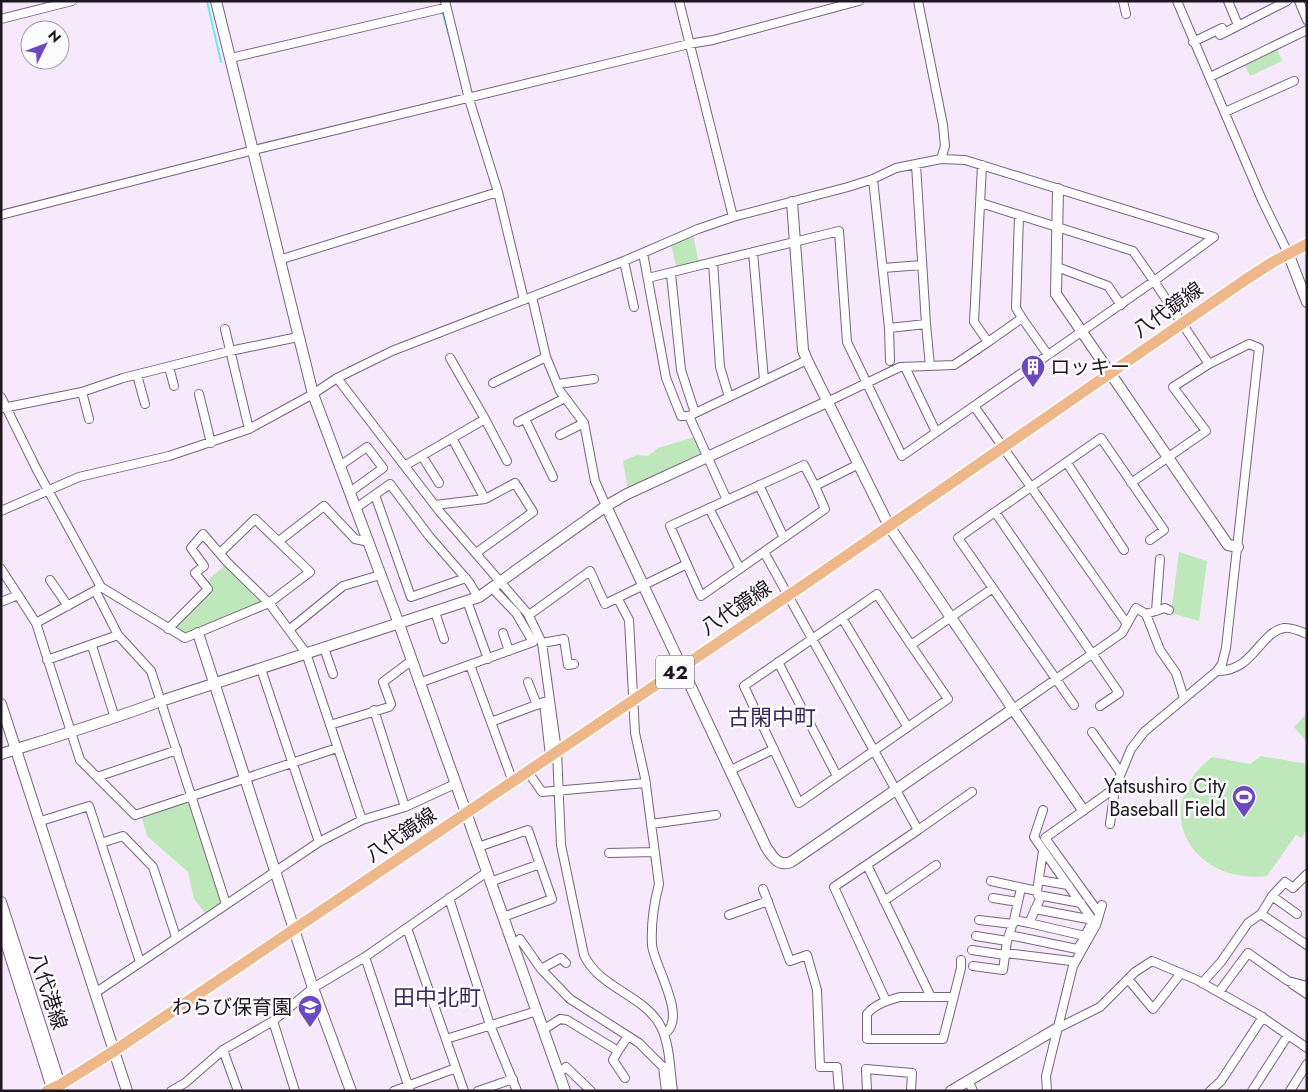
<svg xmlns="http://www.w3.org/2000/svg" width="1308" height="1092" font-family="Jost,'Noto Sans JP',sans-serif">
<rect width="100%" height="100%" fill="#f6e9fb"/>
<!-- green -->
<path fill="#bee7bc" d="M1276,47L1282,61L1250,76L1243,62Z
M693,234L699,264L677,270L671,244Z
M695,437L703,452L628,491L623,461L637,455L648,456L658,448Z
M1179,552L1207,561L1199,621L1171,613Z
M224,566L263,603L185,634L172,627L211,587L207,581Z
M1307,713V742L1294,727Z
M1261,756L1307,764V828L1302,838L1296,835L1267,876C1190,885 1148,807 1212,757L1250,764Z
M189,802L221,903L205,913L194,899L188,872L147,836L142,818Z"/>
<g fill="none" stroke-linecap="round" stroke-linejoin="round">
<!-- stream -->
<path stroke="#6ce8f0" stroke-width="2" d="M207,1L221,62
M442,11L453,50"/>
<defs>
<path id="street" d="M445,1L469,99L498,192L524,300
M679,1L733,217
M918,1L943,125L945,146L941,159
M1123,1L1126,14
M1177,1L1262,200L1288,253
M1228,1L1238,25
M1299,1L1307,20
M1,19L72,1
M1220,35L1287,1
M1193,42L1222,28
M231,58L440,9
M1210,77L1307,30
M1225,112L1294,81
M982,165L974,322L988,342L1022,318L1048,355L1154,281L1209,364L1173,387L1206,431L1131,483
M873,179L889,328L926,324L916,165
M1,215L254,150L689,44L713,40L859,1
M1019,216L1016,308L1022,318
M753,252L764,380
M643,253L666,378L681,416H689
M279,260L498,192
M624,261L634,307
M713,262L720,367L729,397
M1057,267L1108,286L1121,305
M883,268L922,265
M671,274L681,370L695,413
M648,278L839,231L847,342L902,456L974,406
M532,297L546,357L560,391L584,423L595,481L606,506
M926,324L930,366
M889,328L890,361
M225,329L249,429
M1048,355L974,406L1031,487L1101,438L1164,530L1150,540
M169,367L174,386
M905,367L936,432
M137,375L145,404
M337,378L440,512L528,614L542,643L564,639L568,665L574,664
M493,383L546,357
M558,384L594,379
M82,392L89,419
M199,394L211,443
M1,397L37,470L101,587L185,638L269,603L310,572L255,519L220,553
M827,402L900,367L954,365L988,342
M3,408L82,392L123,378L230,351L298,337
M485,419L507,461
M525,419L553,477
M518,422L565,398
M560,435L584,423
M422,456L439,483
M1067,463L1124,550
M341,465L367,447L383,468L350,492
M406,465L485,419L450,358
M759,485L784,538
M815,486L804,465L670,526L701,596L825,509L815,486L857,465
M375,495L411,597L466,578
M727,500L689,416L807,360
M435,505L485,499L452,438
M356,508L390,484L429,536L469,582L478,597
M709,508L740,569
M1,511L79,477L169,456L249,429L313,394L337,378L392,351L624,261L698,229L733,217L848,187L873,179L896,168L941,159L965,160L1214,237L1154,281L1133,251L981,203
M995,512L1031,487L1127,624
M279,541L324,506L355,539L369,542
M764,552L918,830L972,792
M476,553L533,512L515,483L485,499
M1,569L18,595
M50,580L68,606
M96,592L118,635L151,671L226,904
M618,599L629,620L635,733L645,778L659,884C654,903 651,926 652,945C654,966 689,1019 664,1034
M467,601L488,659
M1,602L18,595L36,623L80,760L135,815L337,748
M1156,611L1160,559
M435,612L444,639
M1146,614L1160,650L1176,673L1184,698
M529,615L590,571L605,604L687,564
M842,618L907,726
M36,623L98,589
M168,629L208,589L195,573L204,566L191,548L203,534L227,562L269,603L306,653L362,820
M290,629L343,586L380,575
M503,633L509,651
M542,643L557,751L561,845L584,955C599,988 646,996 661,1027C670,1045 670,1071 673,1091
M911,645L877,594L744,686L799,803L948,699L911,645L993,588
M92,646L115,718
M324,648L333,674
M47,660L118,635
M778,662L837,776
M470,665L513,782
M261,669L319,842
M1217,671C1253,672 1260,632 1284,628C1291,627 1300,631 1307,634
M528,682L537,705
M419,683L533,642L516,613L492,588
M1074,705L958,538L995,512L1119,693L1100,706
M1013,709L1122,633L1136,608L1146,614L1165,608L1169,610
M374,710L405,807
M491,722L544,702L550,756
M330,725L389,707L391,704L383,682L411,661
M1092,732L1121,773
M731,770L774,749
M528,772L542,792L646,783
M97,777L177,750
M1043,810L1034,837L1096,925
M41,821L89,806L140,962
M651,824L716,815
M1110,824L1115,788L1131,749L1144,732L1217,671L1222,664L1226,648L1259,348L1249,344L1209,364
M101,843L123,836L153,867L176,937
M478,847L528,830L552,899L503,917
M609,853L655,852
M867,865L931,997
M1039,880L1068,885
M991,881L1037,891L1043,851
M490,882L540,864
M1021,888L1014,920L1029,923L1040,899L1037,891
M763,889L790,961L807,955L817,990L820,1067H837L839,1091
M1038,895L1081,903
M1272,896L1297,914
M449,898L490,1025L517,1091
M993,898L1018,902
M884,901L936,865
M1099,913L1045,838L1115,788
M1261,914L1307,945
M729,915L768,901
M979,920L1013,924
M1029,923L1085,936L1093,920L1035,909
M407,928L464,1091
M1009,935L1077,949L1082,942
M976,936L1007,941
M513,945L520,939L541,969L570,999L628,1036L618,1051
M972,950L1005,955
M1005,953L1071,961
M365,957L410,1091
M973,966L1003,970L1007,941L1014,920
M541,969L561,958L566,963
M1128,979L1153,1009L1181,973
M1202,983L1221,962L1248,923L1261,914L1272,896L1285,882L1293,888L1307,874
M1292,984L1307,994
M1219,992L1248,953L1288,981L1307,986
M95,993L319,842L362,820L405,807L455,784
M900,997H950L953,1000L943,1039H867V1014C875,1004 889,1000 900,997Z
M953,1000L961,968V960
M886,1001L834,887L918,830
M273,1021L295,1091
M1056,1029L1100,1007L1135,972L1152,961L1197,980L1259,1015L1307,1048
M543,1030L560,1019L567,1020L618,1051L613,1060L625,1078
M628,1036L639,1043L663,1067L669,1066
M446,1039L537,1011
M223,1050L238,1091
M663,1067L666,1091
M558,1073L566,1067L591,1091
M968,1080L973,1091
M171,1091L185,1083L223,1050L273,1021L313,988L365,957L487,872
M394,1091L456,1068
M478,1091L513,1079
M867,1091L866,1069L912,1073L911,1091
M1047,1091L1046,1076L1073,966L1096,925L1102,905
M1210,1091L1221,1081L1263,1017
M1252,1091L1288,1035
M1290,1091L1307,1064"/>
<path id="secondary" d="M216,1L313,394L399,624L565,1091
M1058,189L1056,294L1228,545L1238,547
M1288,253L1307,302
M606,506L766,847C772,856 778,867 791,862L1013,709L889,526L807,360L803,350L792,202
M198,633L313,988L351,1091
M1,704L127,1091
M1013,709L1083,810
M1,754C55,737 108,721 161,701L479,597L606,506L627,494L827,402
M1,902L62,1091
M1,927L53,1091
M951,1091L1056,1029"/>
<path id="primary" d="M47,1091L60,1085L114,1051L814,578L1245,280L1273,262L1307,244"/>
</defs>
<!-- street casing -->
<use href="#street" stroke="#77637e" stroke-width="10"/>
<!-- secondary casing -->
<use href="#secondary" stroke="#77637e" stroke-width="12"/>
<!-- primary casing -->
<use href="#primary" stroke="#fff" stroke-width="14"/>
<!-- street -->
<use href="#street" stroke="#fff" stroke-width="8"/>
<!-- secondary -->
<use href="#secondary" stroke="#fff" stroke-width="10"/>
<!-- primary -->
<use href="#primary" stroke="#eeb88b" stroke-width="11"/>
</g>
<!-- icons -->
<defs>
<symbol id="building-pin" viewBox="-11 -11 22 30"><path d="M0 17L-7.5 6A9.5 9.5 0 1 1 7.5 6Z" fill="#6a49c1" stroke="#fbfbfb"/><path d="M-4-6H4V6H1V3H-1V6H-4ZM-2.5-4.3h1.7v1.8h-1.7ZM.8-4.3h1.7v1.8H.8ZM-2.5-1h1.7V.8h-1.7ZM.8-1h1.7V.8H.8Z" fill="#fff"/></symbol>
<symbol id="stadium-pin" viewBox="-11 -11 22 30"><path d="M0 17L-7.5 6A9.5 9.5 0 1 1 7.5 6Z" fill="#6a49c1" stroke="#fbfbfb"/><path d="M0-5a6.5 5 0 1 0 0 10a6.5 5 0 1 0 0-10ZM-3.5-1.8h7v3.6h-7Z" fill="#fff"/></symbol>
<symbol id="school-pin" viewBox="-11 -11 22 30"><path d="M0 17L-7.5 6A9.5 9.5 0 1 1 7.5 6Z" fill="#6a49c1" stroke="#fbfbfb"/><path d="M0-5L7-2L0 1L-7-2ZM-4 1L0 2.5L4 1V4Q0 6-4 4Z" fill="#fff"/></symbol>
</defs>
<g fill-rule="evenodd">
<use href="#building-pin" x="1019" y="353" width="28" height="38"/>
<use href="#stadium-pin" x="1230" y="783" width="28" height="38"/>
<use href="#school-pin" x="296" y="993" width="28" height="38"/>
</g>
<g text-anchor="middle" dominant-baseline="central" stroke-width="5" stroke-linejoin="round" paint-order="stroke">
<!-- shield labels -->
<rect fill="#fbfbfb" stroke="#605b62" stroke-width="1" x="656" y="655.5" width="38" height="33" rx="4"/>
<g font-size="19" font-weight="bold" fill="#1e1621">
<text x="675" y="672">42</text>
</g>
<!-- street labels -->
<g font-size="20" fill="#1e1621" stroke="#fbfbfb">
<text transform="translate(1168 310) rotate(-35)">八代鏡線</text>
<text transform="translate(736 608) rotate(-34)">八代鏡線</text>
<text transform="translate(401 835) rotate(-34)">八代鏡線</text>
<text transform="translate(48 991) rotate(72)">八代港線</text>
</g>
<!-- poi labels -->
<g font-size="20" fill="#1e1621" stroke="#fbfbfb" text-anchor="end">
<text x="1050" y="367" text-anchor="start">ロッキー</text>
<text x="1226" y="786">Yatsushiro City<tspan x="1226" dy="23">Baseball Field</tspan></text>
<text x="292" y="1007">わらび保育園</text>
</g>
<!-- quarter labels -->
<g font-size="22" fill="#392a65" stroke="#fbfbfb">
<text x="772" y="717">古閑中町</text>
<text x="437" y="997">田中北町</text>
</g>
</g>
<!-- border -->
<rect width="1308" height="1092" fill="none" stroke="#1e1621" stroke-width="5"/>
<!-- north arrow -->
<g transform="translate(45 45) rotate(48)"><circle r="24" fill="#fbfbfb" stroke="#a39fa4"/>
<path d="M0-4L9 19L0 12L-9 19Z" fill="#6a49c1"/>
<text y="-8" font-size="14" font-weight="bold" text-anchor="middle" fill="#1e1621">N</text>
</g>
</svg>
